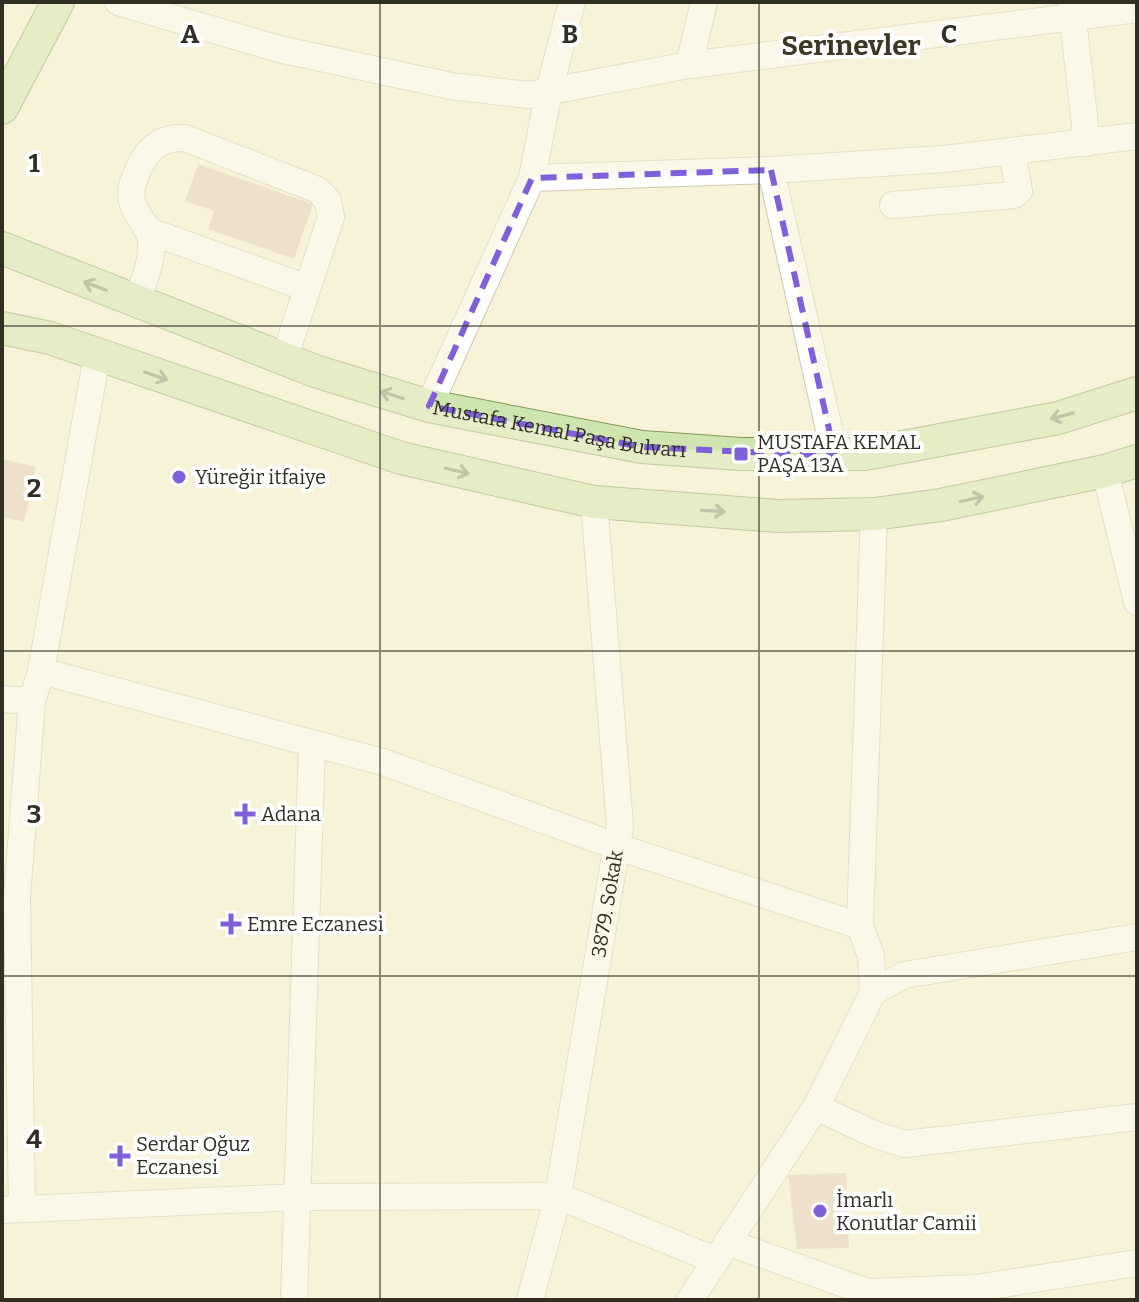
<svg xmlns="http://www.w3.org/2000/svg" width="1139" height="1302" font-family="Bitter,serif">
<rect width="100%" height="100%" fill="#f8f2d8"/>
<!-- building -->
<path fill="#e3cdbb" d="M198,164L313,204L294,259L208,229L214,211L185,201Z
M2,459L36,467L24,522L2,517Z
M846,1173L849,1248L797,1249L788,1175Z"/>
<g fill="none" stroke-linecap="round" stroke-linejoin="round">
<defs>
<g id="minor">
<path d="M118,2L279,49L451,86L529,95L689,65L1137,9"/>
<path d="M1071,2L1087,143"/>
<path d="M689,65L704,2"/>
<path d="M771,170L835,456"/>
<path d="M532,178L771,170L944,159L1137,136"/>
<path d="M893,205L1014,195L1019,191L1012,151"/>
<path d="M149,231L307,288"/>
<path d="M137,302C143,282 153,262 151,241C149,225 135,216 132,201C130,193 132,184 135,177C145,152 156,137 185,138L318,190L328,201L331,217L284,359"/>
<path d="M429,406L532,178L549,91L572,2"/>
<path d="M1105,471L1137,602"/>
<path d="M41,671L383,762L618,847L860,926"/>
<path d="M2,699L32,701"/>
<path d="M873,992L871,956L860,926L874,514"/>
<path d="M816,1107L876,1135L905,1144L1137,1117"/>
<path d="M22,1209L17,897L32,701L41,671L97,356"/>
<path d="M2,1210L298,1197L558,1196L715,1260"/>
<path d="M727,1242L867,1292L976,1288L1137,1263"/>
<path d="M294,1300L312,744"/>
<path id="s1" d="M530,1300L558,1196L620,826L594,502"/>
<path d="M690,1300L816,1107L873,992L904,975L1137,937"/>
</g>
<g id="major">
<path d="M2,108L58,2"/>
<path id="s2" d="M2,248L315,371L429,406L642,447L741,454H865L1058,418L1137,393"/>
<path d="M2,328L50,338L401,458L594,502L779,516L874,514L941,505L1105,471L1137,461"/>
</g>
</defs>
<!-- minor casing -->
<use href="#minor" stroke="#cfc8b0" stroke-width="28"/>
<!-- major casing -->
<use href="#major" stroke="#82995b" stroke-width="34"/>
<!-- minor -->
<use href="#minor" stroke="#fff" stroke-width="26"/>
<!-- major -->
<use href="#major" stroke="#cee5af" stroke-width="32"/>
</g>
<!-- one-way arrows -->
<defs><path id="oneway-shaft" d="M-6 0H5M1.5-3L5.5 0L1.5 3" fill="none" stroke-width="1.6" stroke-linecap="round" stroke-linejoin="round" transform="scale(2)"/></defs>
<g stroke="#808a6a">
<use href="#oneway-shaft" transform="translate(95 286) rotate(-159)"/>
<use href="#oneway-shaft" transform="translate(156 376) rotate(19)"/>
<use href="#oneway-shaft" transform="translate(392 395) rotate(-163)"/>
<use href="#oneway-shaft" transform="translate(1062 416) rotate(165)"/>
<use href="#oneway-shaft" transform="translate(457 471) rotate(13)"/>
<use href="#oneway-shaft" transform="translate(972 499) rotate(-12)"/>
<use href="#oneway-shaft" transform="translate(713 511) rotate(4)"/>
</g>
<!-- marked area -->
<path d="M0 0H1139V1302H0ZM771,170L835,456L642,447L429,406L532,178Z" fill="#f8f2d8" fill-opacity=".55" fill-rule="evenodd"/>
<path fill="none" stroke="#8060da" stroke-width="6" stroke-dasharray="16 10" stroke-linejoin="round" d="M771,170L835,456L642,447L429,406L532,178Z"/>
<!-- grid -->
<path fill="none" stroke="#312e24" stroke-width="2" stroke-opacity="0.55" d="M380,2V1300M759,2V1300M2,326H1137M2,651H1137M2,976H1137"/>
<!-- markers -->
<g fill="#8060da" stroke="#fff" stroke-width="3">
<rect x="733" y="446" width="16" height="16" rx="4"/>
<circle cx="179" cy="477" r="8"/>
<path d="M241 802h8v8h8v8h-8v8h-8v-8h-8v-8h8z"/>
<path d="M227 912h8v8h8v8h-8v8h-8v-8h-8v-8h8z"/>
<path d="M116 1144h8v8h8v8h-8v8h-8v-8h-8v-8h8z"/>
<circle cx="820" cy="1211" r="8"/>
</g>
<g text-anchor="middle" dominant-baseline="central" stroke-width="8" stroke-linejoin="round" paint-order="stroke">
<!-- street labels -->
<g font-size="20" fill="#312e24" stroke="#fff">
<text stroke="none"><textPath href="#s2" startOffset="588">Mustafa Kemal Paşa Bulvarı</textPath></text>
<text stroke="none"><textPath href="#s1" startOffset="404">3879. Sokak</textPath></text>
</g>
<!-- poi labels -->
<g font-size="20" fill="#312e24" stroke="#fff" text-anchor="start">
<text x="757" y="442">MUSTAFA KEMAL<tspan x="757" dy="23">PAŞA 13A</tspan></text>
<text x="195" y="477">Yüreğir itfaiye</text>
<text x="261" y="814">Adana</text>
<text x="247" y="924">Emre Eczanesi</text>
<text x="136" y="1144">Serdar Oğuz<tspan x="136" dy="23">Eczanesi</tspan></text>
<text x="836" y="1200">İmarlı<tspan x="836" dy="23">Konutlar Camii</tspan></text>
</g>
<!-- district labels -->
<g font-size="28" font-weight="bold" fill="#3d3723" stroke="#fff">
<text x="851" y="45">Serinevler</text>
</g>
</g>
<g font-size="26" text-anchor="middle" font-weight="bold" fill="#312e24" stroke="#fff" stroke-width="8" stroke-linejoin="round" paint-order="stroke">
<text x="190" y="43">A</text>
<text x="570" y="43">B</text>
<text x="949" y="43">C</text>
<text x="34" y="172">1</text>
<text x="34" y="497">2</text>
<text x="34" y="823">3</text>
<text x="34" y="1148">4</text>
</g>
<!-- border -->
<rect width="1139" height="1302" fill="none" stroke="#312e24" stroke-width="8"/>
</svg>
